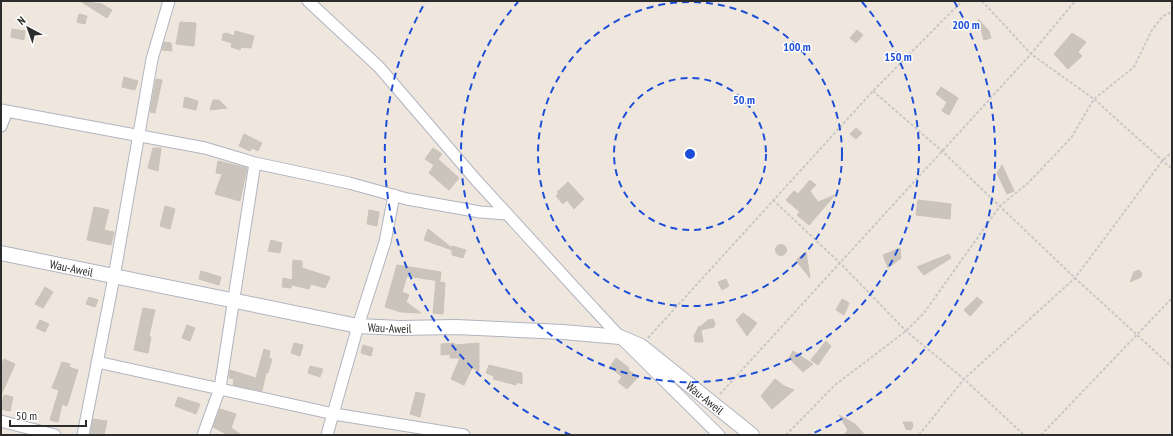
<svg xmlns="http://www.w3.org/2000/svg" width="1173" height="436" font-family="'PT Sans Narrow',sans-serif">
<rect width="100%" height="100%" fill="#efe7dd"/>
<!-- building -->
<path fill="#cac4bd" stroke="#cbc3b7" d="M80,1L102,4L112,10L107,18Z
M79,14L87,16L85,24L77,22Z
M978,19L989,31L991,38L984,40Z
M180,22L196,23L194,46L176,44Z
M12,29L25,31L24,40L11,37Z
M857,30L863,35L856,43L850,38Z
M235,31L254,36L251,48L241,47L240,50L231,47L232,43L222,40L223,34L226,33L234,36Z
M1072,33L1086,42L1078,52L1082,56L1068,69L1054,54Z
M164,42L171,43L172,51L162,50Z
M124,77L138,81L135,90L122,87Z
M156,79L162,80L155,113L150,112Z
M941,87L958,98L949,115L942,111L947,102L936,94Z
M185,97L198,101L196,110L183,107Z
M213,100H219L227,108L210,110Z
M856,128L862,133L856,139L850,134Z
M244,134L262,143L258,151L252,148L250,151L239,146Z
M153,148H161L158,171L148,168Z
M433,148L442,154L438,159L459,178L449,190L429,173L434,165L425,159Z
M218,161L247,168L240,201L215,194L222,174L216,173Z
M1002,165L1014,191L1007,194L997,173Z
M810,180L816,185L810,191L818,202L835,195L809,225L797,215L800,212L786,200L794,191L798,194Z
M568,182L584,199L574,209L567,200L563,204L556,196L559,193L557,192Z
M918,200L951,204L950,219L916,215Z
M165,206L175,209L170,229L160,226Z
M94,207L109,210L104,230L114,232L111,245L87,240Z
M369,210L379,212L377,226L367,224Z
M428,229L452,248V246L466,250L463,258L452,255V250L424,240Z
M271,240L282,243L280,253L268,251Z
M775.5 250a5.5 5.5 0 1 1 11 0a5.5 5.5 0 1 1-11 0Z
M900,248L901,258L888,268L883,255Z
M806,252L810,278L798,263L797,259Z
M949,254L951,258L924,275L917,267Z
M293,260L302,261V268L330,277L325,288L311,284L309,289L292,285Z
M397,265L441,272L440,281L407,276L402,292L409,295L406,302L421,313L401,312L385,307Z
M1139,270L1142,273L1141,277L1130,282L1134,272Z
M201,271L221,277L219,285L199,279Z
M283,278L292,280L291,288L282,287Z
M726,279L729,286L722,290L718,282Z
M436,281L445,283L443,314L433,313Z
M45,287L53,292L43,308L35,304Z
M89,297L98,300L95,307L86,304Z
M977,297L983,302L970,316L964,310Z
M842,299L849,303L844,315L836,310Z
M143,308L155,310L149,336L151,337L148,353L134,350Z
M743,313L757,323L747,336L736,320Z
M713,319L715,323L714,327L701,330L703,342H695L694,336L699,326L700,327L708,320Z
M40,320L49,324L45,332L36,328Z
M187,325L195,328L190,341L182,338Z
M826,341L831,346L818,365L811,360Z
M294,343L303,345L300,356L291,353Z
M454,343L455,345L479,343V371L472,368L464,385L451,379L460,358H450V354L441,355V344Z
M363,345L373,348L371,356L361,353Z
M264,349L270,351L269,358L272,359L268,373H266L262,391L233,385L234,379L229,378L230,370L256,378Z
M793,351L813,364L803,372L789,358Z
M616,358L629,368L628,370L638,377L627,389L618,382L622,377L610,367Z
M4,359L15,364L1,395V365Z
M62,362L70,364L69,367L78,370L67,406L62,404L58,422L50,420L59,390L52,388Z
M489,365L522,373V384L517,382L516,385L493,379L494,376L486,373Z
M310,366L323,369L320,377L308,373Z
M775,379L784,386L794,390L772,409L761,396Z
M416,392L425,394L420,417L410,414Z
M4,395L13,397L10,411L1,409Z
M178,397L200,404L196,414L175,406Z
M220,409L236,414L231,428L242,435H228L213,427Z
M839,415L855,424L865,435H844L848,430Z
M93,419L107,421L104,435H90Z
M903,422H912L913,426L911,430L906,429Z"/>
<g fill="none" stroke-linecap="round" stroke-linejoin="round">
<defs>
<path id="minor" d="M308,1L379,67L476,180L583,297L620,337L719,435
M1,110L205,148L255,163L349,183L407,199L480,212L507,214
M1,126L7,111
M97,362L334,414L464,435
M1,421L55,435
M83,435L114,277L152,59L169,1
M203,435L220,388L255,163
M327,435L358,326L385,242L394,195"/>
<g id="tertiary">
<path id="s1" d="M1,253L358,326L400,328L456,327L563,332L620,337L641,346L752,435"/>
</g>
</defs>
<!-- minor casing -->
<use href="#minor" stroke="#b1b4c1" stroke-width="13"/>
<!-- tertiary casing -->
<use href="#tertiary" stroke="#b1b4c1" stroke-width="16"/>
<!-- path -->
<path stroke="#c8c8c8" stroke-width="2" stroke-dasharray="3 2" stroke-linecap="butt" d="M982,1L1031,54L1094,99L1172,169
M873,91L942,151L1075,278L1172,367
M773,200L841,264L906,331L964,379L1024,435
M648,338L873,91L962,1
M720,394L1031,54L1075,1
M786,435L835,385L906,331L924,313L1000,206L1028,183L1071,138L1094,99L1134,67L1152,30L1163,16L1172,12
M919,435L964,379L1075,278L1163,160L1172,152
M1041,435L1172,298"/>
<!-- minor -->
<use href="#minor" stroke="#fff" stroke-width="11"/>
<!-- tertiary -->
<use href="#tertiary" stroke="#fff" stroke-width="14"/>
</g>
<!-- distance rings -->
<g fill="none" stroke="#1d4ed8" stroke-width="2" stroke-dasharray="7 5">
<circle cx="690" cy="154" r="76"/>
<circle cx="690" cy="154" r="152"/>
<path d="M862 2A229 229 0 1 1 518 2"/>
<path d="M571 435A305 305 0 0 1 426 1M954 1A305 305 0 0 1 809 435"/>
</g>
<g text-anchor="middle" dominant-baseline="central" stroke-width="3" stroke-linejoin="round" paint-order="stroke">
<!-- street labels -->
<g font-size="12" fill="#2c2c2c" stroke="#fff">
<text stroke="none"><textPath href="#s1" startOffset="72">Wau-Aweil</textPath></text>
<text stroke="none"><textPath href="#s1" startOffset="396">Wau-Aweil</textPath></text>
<text stroke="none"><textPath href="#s1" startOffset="732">Wau-Aweil</textPath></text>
</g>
</g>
<circle cx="690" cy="154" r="6" fill="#1d4ed8" stroke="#fff" stroke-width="2"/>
<g font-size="12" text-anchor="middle" font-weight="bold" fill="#1d4ed8" stroke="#fff" stroke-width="3" stroke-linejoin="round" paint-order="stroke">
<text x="966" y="29">200 m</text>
<text x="797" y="51">100 m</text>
<text x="898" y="61">150 m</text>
<text x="744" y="104">50 m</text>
</g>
<!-- border -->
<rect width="1173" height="436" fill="none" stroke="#2c2c2c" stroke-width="4"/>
<!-- north arrow -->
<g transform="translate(28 28) rotate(319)" stroke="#ffffff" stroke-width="3" paint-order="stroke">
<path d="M0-3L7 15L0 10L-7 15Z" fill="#2c2c2c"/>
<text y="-6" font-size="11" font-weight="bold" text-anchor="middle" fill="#2c2c2c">N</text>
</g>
<!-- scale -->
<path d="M10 420v6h76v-6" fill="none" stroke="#2c2c2c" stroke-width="2"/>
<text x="16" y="420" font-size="12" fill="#2c2c2c" stroke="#ffffff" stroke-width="3" paint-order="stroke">50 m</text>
</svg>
